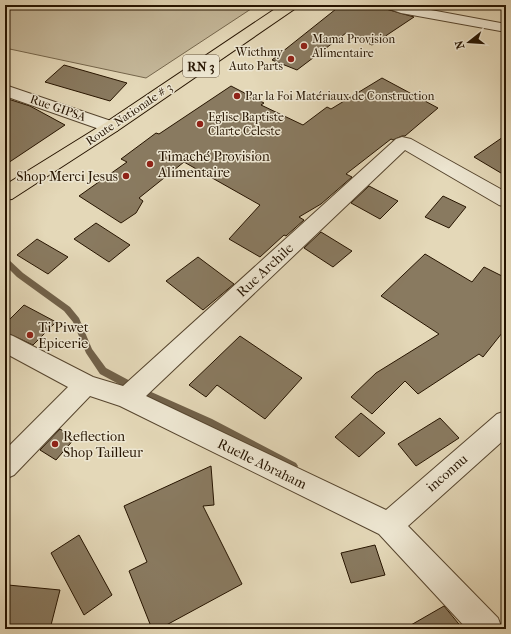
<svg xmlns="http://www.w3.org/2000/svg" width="511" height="634" font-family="'IM FELL French Canon',serif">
<rect width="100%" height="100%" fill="#e4d8b8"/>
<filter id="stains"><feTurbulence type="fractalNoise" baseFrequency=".005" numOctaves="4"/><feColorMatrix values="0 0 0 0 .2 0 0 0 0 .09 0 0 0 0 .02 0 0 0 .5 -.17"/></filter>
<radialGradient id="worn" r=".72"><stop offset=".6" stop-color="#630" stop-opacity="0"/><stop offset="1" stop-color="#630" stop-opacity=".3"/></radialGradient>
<!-- green -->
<path fill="#c4b799" stroke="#75664c" d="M5,5H257L146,78L5,48Z"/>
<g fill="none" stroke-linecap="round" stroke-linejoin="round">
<!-- stream -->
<path fill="#716149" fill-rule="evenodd" d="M5,258L8,259L23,273L70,307L79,318L92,349L106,368L149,391L212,419L296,463L298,466L296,469L293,470L290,469L206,425L143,397L100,374L86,353L73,322L64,311L17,277L5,265Z"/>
</g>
<!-- building -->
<path fill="#897a60" stroke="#261400" d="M341,5H384L386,9L414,17L372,45L346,33L297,70L272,60Z
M64,65L127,83L110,101L45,82Z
M382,78L438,108L405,136H402L393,140L391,139L346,174L352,177L321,204L299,217L304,220L286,236L284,235L260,257L229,239L260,205L184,162L139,198L143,201L136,213L121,223L79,196L127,162L121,159L156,133L159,134L231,86L264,103L261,105L303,125L327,107L331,109Z
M5,98L30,106L65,125L5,165Z
M506,135V176L474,157Z
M369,186L398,201L380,219L351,203Z
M443,196L466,207L449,228L425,217Z
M96,223L130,245L109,262L74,239Z
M321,232L352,251L333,267L304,248Z
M37,239L68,257L48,274L17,255Z
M425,254L472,282L484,267L506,278V328L483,357L479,354L418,394L405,381L372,414L351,397L376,373L439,334L381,296Z
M198,257L234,284L203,310L166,281Z
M24,305L56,322L33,345L5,332V324Z
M240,336L302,378L265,419L217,385L206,397L189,385Z
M361,413L385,433L359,457L335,437Z
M440,418L459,438L416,466L398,444Z
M60,429L75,438L56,460L40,450Z
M211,466L214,505L203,506L242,584L159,629H152L129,571L147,562L124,506Z
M79,535L112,595L84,615L51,553Z
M375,545L385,575L351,583L341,553Z
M8,585L60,590L50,629H5V595Z
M444,606L463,629H404Z"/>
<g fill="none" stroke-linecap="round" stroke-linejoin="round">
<defs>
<path id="minor" d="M385,5H404L506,24V32L401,13L387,8Z
M5,85L117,123L120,127L117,131L111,132L105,131L5,96Z
M402,137L411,139L506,192V207L499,205L405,150L146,396L386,510L497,414L506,411V438L408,526L498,618L502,629H467L379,534L120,406L90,396L14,475L5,479V450L68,387L5,353V333L13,336L93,377L123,386L396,139Z"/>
<path id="primary" d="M281,5H298L296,8L117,131L12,199L5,200V185L105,123Z"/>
</defs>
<!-- minor casing -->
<use href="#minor" stroke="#56452e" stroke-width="2"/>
<!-- primary casing -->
<use href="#primary" stroke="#261400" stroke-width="2"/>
<!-- minor -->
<use href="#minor" fill="#ede6d1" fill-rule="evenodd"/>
<!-- primary -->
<use href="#primary" fill="#e4d8b8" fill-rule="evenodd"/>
</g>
<!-- markers -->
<g fill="#8f2418" stroke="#ede6d1" stroke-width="1.5">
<circle cx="304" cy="46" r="4"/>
<circle cx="291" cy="59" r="4"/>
<circle cx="237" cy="96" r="4"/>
<circle cx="200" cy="124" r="4"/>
<circle cx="150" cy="164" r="4"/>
<circle cx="126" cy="176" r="4"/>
<circle cx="30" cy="335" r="4"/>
<circle cx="55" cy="444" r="4"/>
</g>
<g text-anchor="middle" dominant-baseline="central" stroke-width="3" stroke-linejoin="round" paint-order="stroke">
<!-- far-poi labels -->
<g font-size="12" fill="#261400" stroke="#ede6d1" text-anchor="start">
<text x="312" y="39">Mama Provision<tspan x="312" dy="14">Alimentaire</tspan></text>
<text x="283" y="52" text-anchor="end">Wicthmy<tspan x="283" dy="14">Auto Parts</tspan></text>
<text x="245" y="96">Par la Foi Matériaux de Construction</text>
<text x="208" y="117">Eglise Baptiste<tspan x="208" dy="14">Clarte Celeste</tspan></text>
</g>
<!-- far-street labels -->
<g font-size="12" fill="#261400" stroke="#ede6d1">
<text transform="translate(58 108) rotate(19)">Rue GIPSA</text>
<text transform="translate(129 114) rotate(-34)">Route Nationale # 3</text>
</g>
<!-- shield labels -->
<rect fill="#ede6d1" stroke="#62533f" stroke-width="1" x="183" y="55" width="36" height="22" rx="3"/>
<g font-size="13" font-weight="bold" fill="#261400">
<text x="201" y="66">RN 3</text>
</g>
<!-- poi labels -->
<g font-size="14" fill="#261400" stroke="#ede6d1" text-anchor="start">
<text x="158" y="156">Timaché Provision<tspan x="158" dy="16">Alimentaire</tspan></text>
<text x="118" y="176" text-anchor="end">Shop Merci Jesus</text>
<text x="38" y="327">Ti Piwet<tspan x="38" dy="16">Epicerie</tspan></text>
<text x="63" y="436">Reflection<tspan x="63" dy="16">Shop Tailleur</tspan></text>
</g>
<!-- street labels -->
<g font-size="14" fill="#261400" stroke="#ede6d1">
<text transform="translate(265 270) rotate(-43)">Rue Archile</text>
<text transform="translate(262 464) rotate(26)">Ruelle Abraham</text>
<text transform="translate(447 473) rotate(-41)">inconnu</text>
</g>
</g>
<!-- margin -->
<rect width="511" height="634" fill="none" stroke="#e4d8b8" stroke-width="20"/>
<rect x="6" y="6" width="499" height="622" fill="none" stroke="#261400" stroke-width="2"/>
<rect x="10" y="10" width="491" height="614" fill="none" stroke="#261400"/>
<!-- north arrow -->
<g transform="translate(469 42) rotate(253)" stroke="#ede6d1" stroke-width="3" paint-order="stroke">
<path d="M0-3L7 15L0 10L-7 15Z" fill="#261400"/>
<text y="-6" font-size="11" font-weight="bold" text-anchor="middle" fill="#261400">N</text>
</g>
<rect width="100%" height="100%" filter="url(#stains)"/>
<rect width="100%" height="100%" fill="url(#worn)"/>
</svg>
